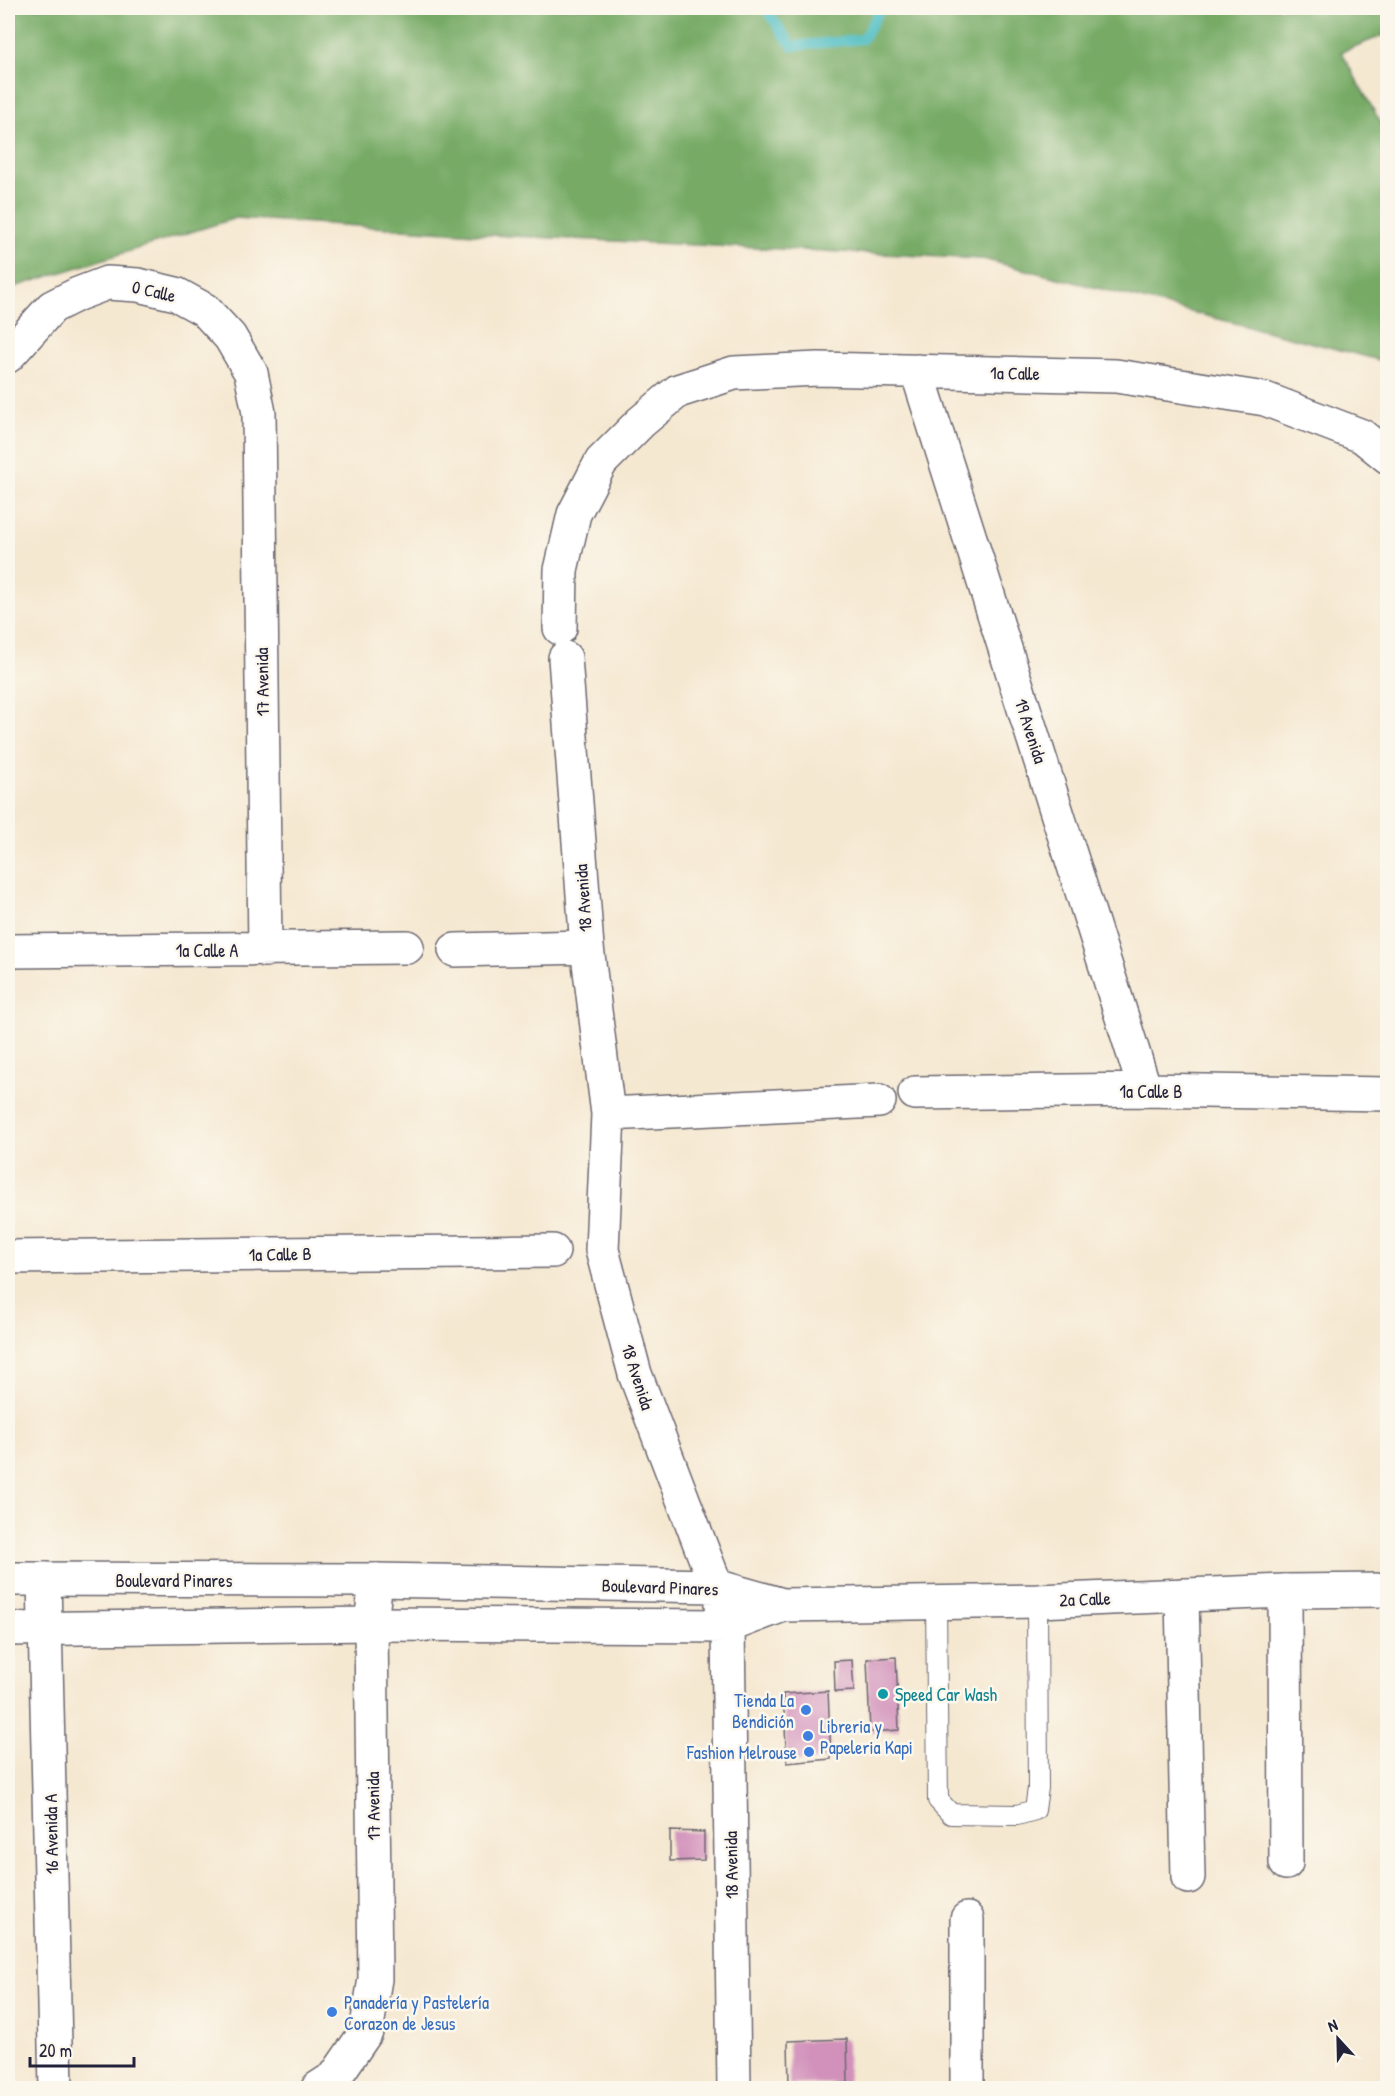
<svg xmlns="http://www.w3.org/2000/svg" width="1395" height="2096" font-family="'Patrick Hand',sans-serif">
<rect width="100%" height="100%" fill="#fbf7ec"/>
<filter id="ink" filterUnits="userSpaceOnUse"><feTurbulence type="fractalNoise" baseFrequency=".0167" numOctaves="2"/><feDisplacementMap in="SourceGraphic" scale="12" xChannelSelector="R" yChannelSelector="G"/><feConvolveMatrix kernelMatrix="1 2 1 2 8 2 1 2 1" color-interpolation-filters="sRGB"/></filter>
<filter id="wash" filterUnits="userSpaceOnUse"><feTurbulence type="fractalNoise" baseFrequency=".008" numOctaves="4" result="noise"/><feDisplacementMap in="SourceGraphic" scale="24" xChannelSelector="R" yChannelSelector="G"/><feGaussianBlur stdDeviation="1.35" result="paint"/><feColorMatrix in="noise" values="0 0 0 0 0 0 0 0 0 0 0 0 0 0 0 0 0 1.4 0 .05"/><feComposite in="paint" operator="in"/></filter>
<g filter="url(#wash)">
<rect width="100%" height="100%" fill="#f5e8d1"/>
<!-- forest -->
<path fill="#76aa65" stroke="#4c6650" stroke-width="1.5" d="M8,8H1387V34L1341,52L1387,134V362L983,259L492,235L236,218L8,289Z"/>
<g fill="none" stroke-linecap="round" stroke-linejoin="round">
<!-- stream -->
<path stroke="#4ebdc3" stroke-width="10" d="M765,8L792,46L863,39L881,8"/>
</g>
<g id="blocks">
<!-- building -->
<path fill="#d291bb" d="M896,1657L899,1730L870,1732L867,1659Z
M852,1660L854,1691L835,1692L834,1661Z
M828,1691L831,1759L787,1763L783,1694Z
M670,1831L704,1832V1860L670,1861Z
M847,2039L848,2083L789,2085L788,2041Z"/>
</g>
</g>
<g filter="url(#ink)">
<use href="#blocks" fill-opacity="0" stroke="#6c6770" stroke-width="1.5"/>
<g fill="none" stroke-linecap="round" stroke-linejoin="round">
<defs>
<path id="service" d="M936,1600L938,1800L951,1814L1017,1815L1035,1810L1038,1788L1037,1601"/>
<path id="minor" d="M8,356L52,307L78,294L107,283L138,285L176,294L205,310L230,337L251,373L259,413L265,950
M917,371L1145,1090
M560,628L561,570L574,514L601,462L641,422L678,391L734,373L818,369L1116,376L1265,399L1362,436L1388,457
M565,658L587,947L608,1114L602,1250L635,1374L716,1586
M455,950L587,947
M8,951L407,947
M915,1093L1145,1090L1388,1094
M608,1114L879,1101
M8,1257L553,1251
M44,1579L56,2088
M1285,1591L1286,1863
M1182,1595L1188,1877
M967,1919V2088
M318,2088L335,2077L366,2032L375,1979L371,1624L376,1580"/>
<path id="tertiary" d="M8,1579L376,1580L716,1586L783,1605L1037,1601L1285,1591L1388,1590
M722,1605L728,1626L734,2088
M8,1629L371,1624L728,1626L783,1605"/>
</defs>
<!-- service casing -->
<use href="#service" stroke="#6c6770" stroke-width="22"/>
<!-- minor casing -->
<use href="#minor" stroke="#6c6770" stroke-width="36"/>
<!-- tertiary casing -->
<use href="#tertiary" stroke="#6c6770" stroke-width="36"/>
<!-- service -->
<use href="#service" stroke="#fff" stroke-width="20"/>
<!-- minor -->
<use href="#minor" stroke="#fff" stroke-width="33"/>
<!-- tertiary -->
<use href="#tertiary" stroke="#fff" stroke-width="33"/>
</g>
</g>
<!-- markers -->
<circle fill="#0f9aa8" stroke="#fbf7ec" stroke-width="2" cx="883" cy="1694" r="6"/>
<g fill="#3f7fe0" stroke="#fbf7ec" stroke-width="2">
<circle cx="806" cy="1710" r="6"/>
<circle cx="808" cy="1736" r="6"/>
<circle cx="809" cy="1752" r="6"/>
<circle cx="332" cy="2012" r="6"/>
</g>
<g text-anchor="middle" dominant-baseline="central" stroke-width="5" stroke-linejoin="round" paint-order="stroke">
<!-- street labels -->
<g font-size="18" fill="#22223b" stroke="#fbf7ec">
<text transform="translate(154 291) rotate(13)">0 Calle</text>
<text transform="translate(1015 373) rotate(1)">1a Calle</text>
<text transform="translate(262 682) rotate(-91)">17 Avenida</text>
<text transform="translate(1031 731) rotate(72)">19 Avenida</text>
<text transform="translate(583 898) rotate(-94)">18 Avenida</text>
<text x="207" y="950">1a Calle A</text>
<text x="1151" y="1091">1a Calle B</text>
<text transform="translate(280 1254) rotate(-1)">1a Calle B</text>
<text transform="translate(638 1377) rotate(72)">18 Avenida</text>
<text x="174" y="1580">Boulevard Pinares</text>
<text transform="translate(660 1587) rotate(2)">Boulevard Pinares</text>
<text transform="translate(1085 1599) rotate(-2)">2a Calle</text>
<text transform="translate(373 1806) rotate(-91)">17 Avenida</text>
<text transform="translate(51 1834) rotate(-91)">16 Avenida A</text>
<text transform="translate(731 1865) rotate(-91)">18 Avenida</text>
</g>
<!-- culture labels -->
<g font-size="18" fill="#0d838f" stroke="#fbf7ec" text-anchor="start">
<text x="895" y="1694">Speed Car Wash</text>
</g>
<!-- shop labels -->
<g font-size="18" fill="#366cbe" stroke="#fbf7ec" text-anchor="end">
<text x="794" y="1700">Tienda La<tspan x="794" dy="21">Bendición</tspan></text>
<text x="820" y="1726" text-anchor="start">Libreria y<tspan x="820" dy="21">Papeleria Kapi</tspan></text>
<text x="797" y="1752">Fashion Melrouse</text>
<text x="344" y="2002" text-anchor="start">Panadería y Pastelería<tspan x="344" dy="21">Corazon de Jesus</tspan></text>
</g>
</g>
<!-- margin -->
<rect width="1395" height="2096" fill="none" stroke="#fbf7ec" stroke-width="30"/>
<!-- north arrow -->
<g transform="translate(1338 2039) rotate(338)" stroke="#fbf7ec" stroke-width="4.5" paint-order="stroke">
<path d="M0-4.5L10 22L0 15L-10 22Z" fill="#22223b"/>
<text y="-9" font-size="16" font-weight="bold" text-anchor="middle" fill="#22223b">N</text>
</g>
<!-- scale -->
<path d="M30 2057v9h104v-9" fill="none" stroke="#22223b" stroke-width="3"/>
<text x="39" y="2057" font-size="18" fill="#22223b" stroke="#fbf7ec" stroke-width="4.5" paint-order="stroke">20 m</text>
</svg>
